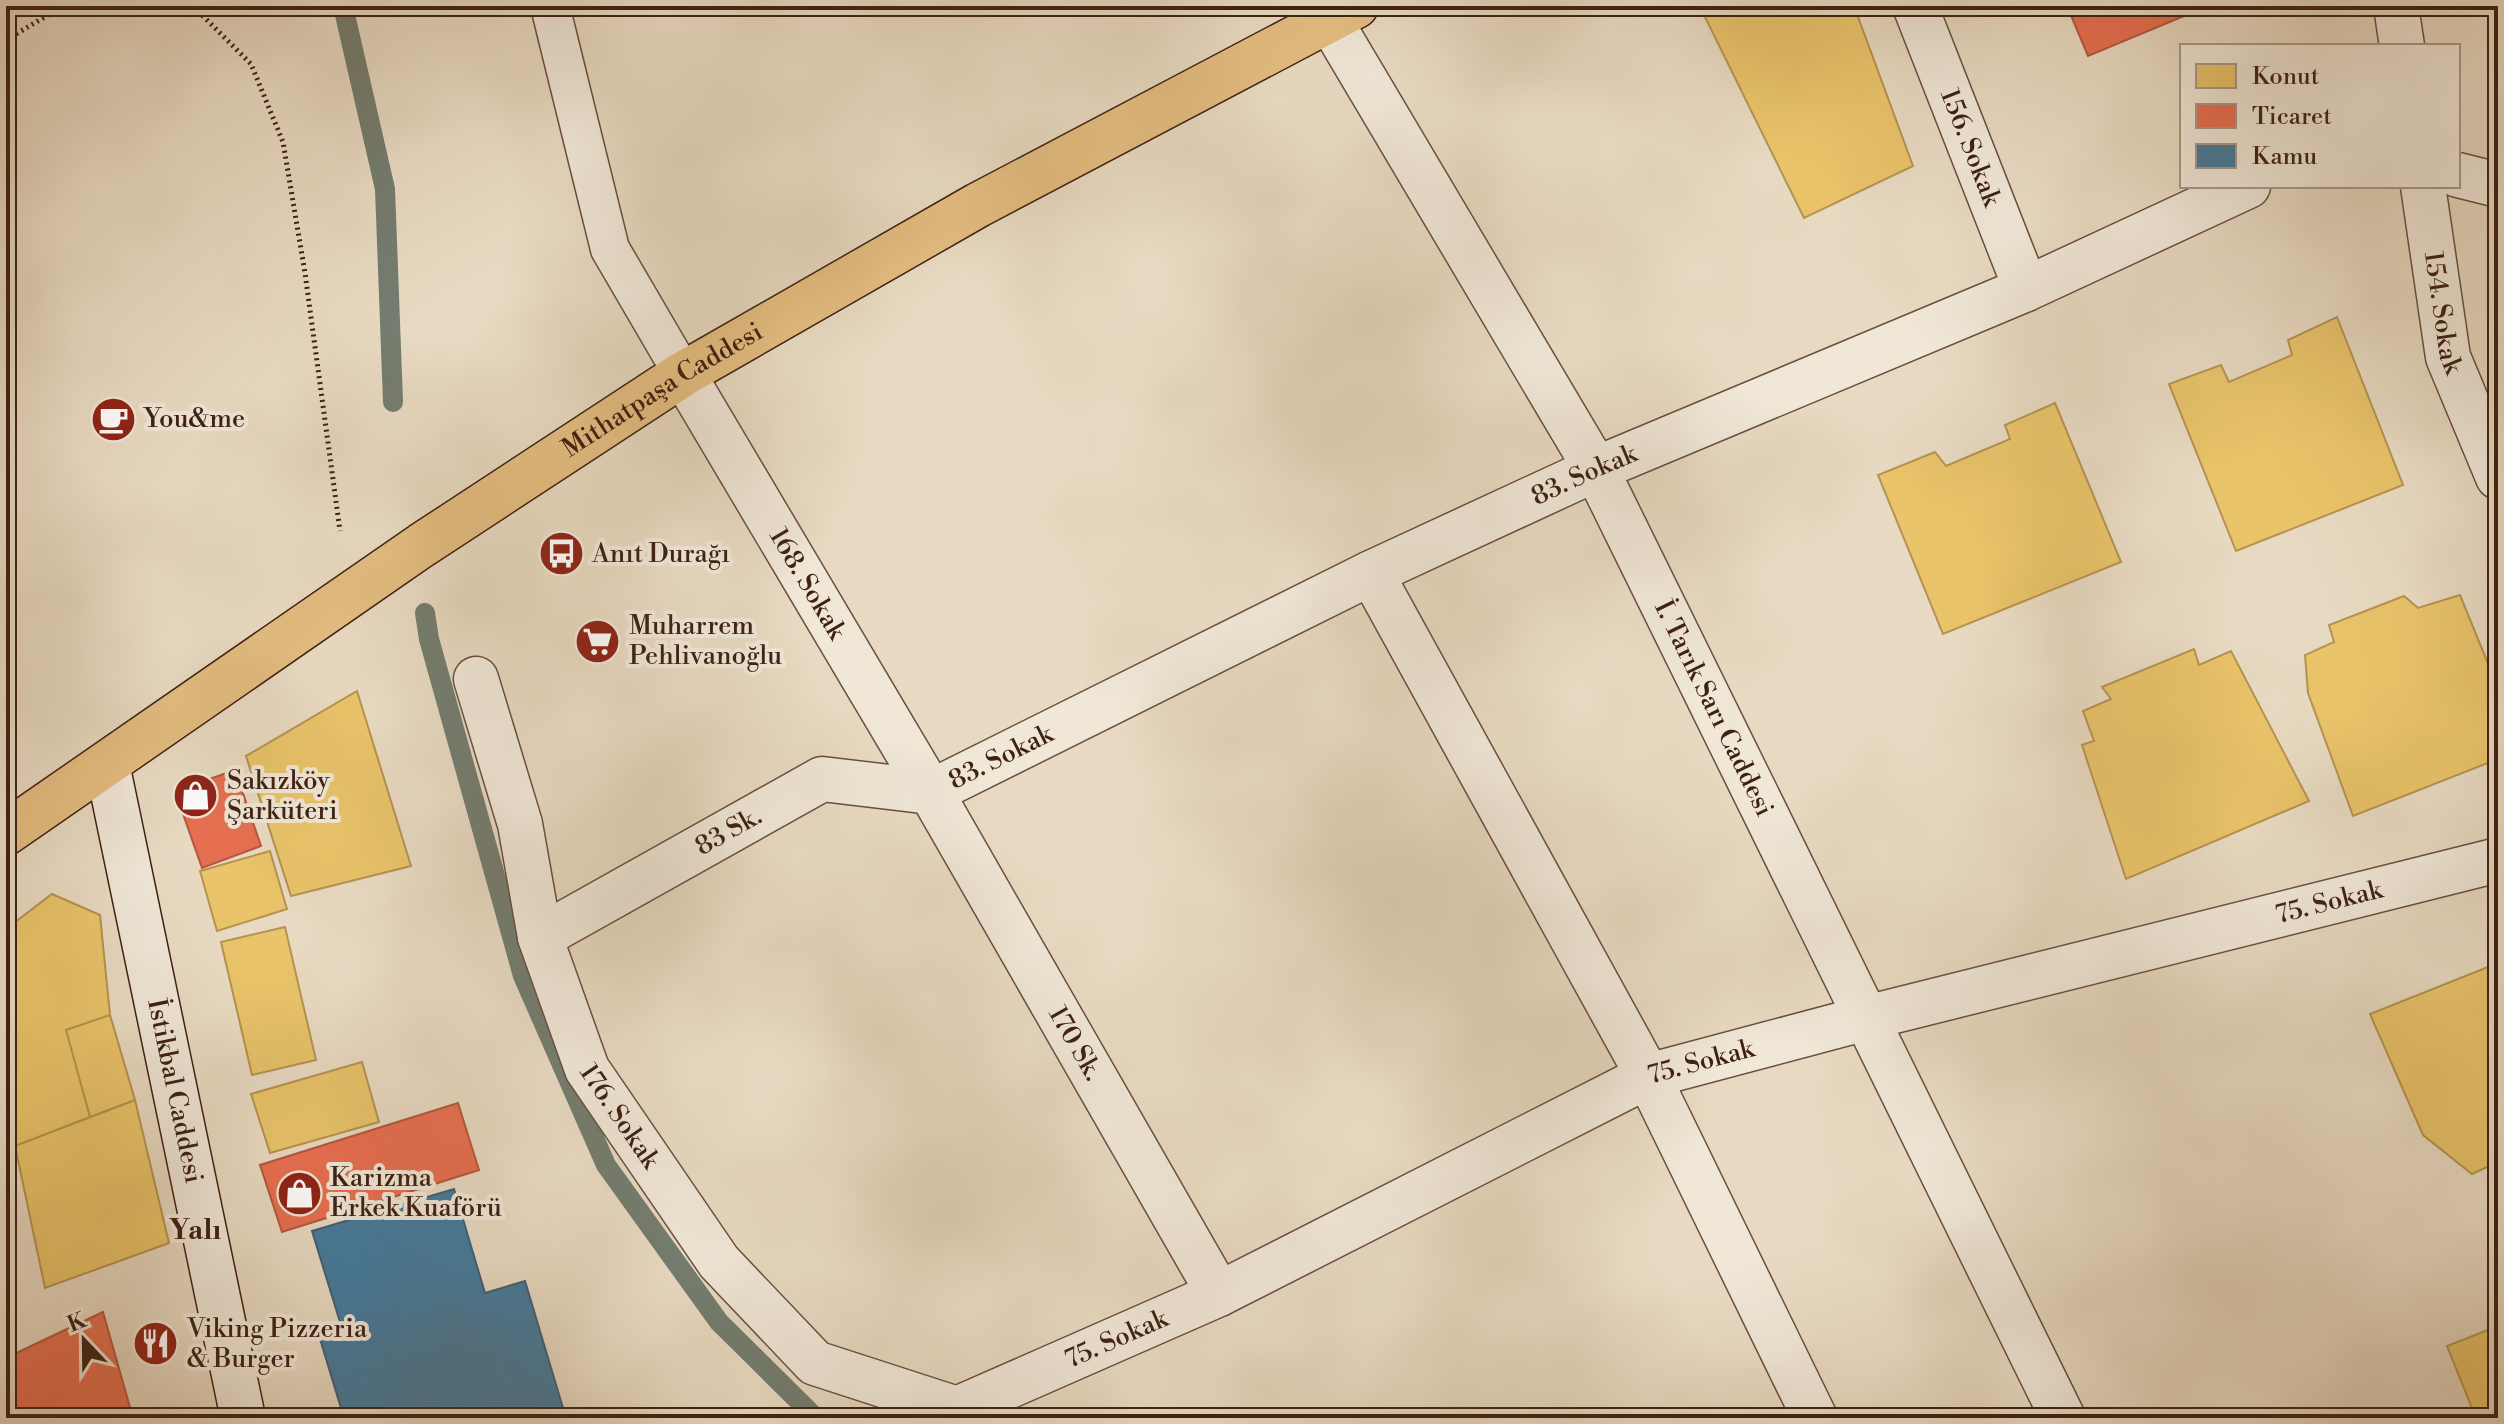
<svg xmlns="http://www.w3.org/2000/svg" width="2504" height="1424" font-family="'Libre Bodoni',serif">
<rect width="100%" height="100%" fill="#e8dac2"/>
<filter id="stains"><feTurbulence type="fractalNoise" baseFrequency=".0025" numOctaves="4"/><feColorMatrix values="0 0 0 0 .2 0 0 0 0 .09 0 0 0 0 .02 0 0 0 .5 -.17"/></filter>
<radialGradient id="worn" r=".72"><stop offset=".6" stop-color="#630" stop-opacity="0"/><stop offset="1" stop-color="#630" stop-opacity=".3"/></radialGradient>
<!-- homes -->
<path fill="#e9c46a" stroke="#b69350" stroke-width="2" d="M1706,6H1854L1913,166L1804,218L1702,11Z
M2485,6H2498V37Z
M2337,317L2403,485L2236,551L2169,384L2221,365L2229,382L2292,355L2288,340Z
M2055,403L2121,562L1943,634L1878,475L1935,452L1946,466L2010,439L2005,425Z
M2460,595L2498,688V759L2353,816L2308,693L2305,655L2334,642L2329,625L2404,596L2418,608Z
M2194,649L2199,665L2231,651L2309,801L2126,879L2082,745L2094,741L2083,711L2111,699L2102,687Z
M357,691L411,866L291,896L246,756Z
M270,851L287,909L217,931L200,871Z
M52,894L100,915L110,1015L66,1030L90,1117L15,1146L9,1124L6,1125V929Z
M285,927L316,1060L252,1075L221,942Z
M2498,963V1162L2472,1174L2423,1135L2370,1014Z
M110,1015L135,1100L90,1117L66,1030Z
M362,1062L379,1122L270,1153L251,1094Z
M135,1100L169,1243L45,1288L15,1146Z
M2498,1326V1418H2476L2447,1346Z"/>
<!-- shops -->
<path fill="#e76f51" stroke="#b4583f" stroke-width="2" d="M2067,6H2208L2088,56Z
M235,770L261,846L202,868L175,791Z
M458,1103L479,1170L282,1232L260,1165Z
M103,1312L133,1418H6V1358Z"/>
<!-- public -->
<path fill="#457b9d" stroke="#436074" stroke-width="2" d="M454,1189L485,1293L525,1281L566,1418H344L317,1329L340,1322L312,1231Z"/>
<g fill="none" stroke-linecap="round" stroke-linejoin="round">
<!-- stream -->
<path stroke="#747d70" stroke-width="20" d="M343,6L385,189L393,402
M425,613L429,639L523,976L606,1165L719,1322L816,1418"/>
<defs>
<path id="lane" d="M550,6L610,249L683,374"/>
<g id="street">
<path id="s1" d="M1915,6L2026,289"/>
<path d="M2396,6L2402,46"/>
<path id="s2" d="M1329,19L1596,469L2063,1418"/>
<path d="M2458,175L2498,185"/>
<path id="s3" d="M2423,186L2448,357L2498,477"/>
<path id="s4" d="M683,374L931,792L1219,1294"/>
<path d="M1371,573L1648,1076L1815,1418"/>
<path id="s5" d="M476,679L520,824L540,937L587,1069L719,1262L815,1363L957,1409L967,1418"/>
<path id="s6" d="M931,792L1371,573L1596,469L2026,289L2248,186"/>
<path id="s7" d="M540,937L822,779L931,792"/>
<path id="s8" d="M957,1409L1219,1294L1648,1076L1866,1018L2498,860"/>
</g>
<g id="secondary">
<path id="s9" d="M107,764L243,1418"/>
</g>
<g id="primary">
<path id="s10" d="M6,833L422,545L683,374L978,205L1356,6"/>
</g>
</defs>
<!-- lane casing -->
<use href="#lane" stroke="#684f40" stroke-width="41"/>
<!-- street casing -->
<use href="#street" stroke="#684f40" stroke-width="47"/>
<!-- secondary casing -->
<use href="#secondary" stroke="#3e2114" stroke-width="47"/>
<!-- primary casing -->
<use href="#primary" stroke="#3e2114" stroke-width="47"/>
<!-- path -->
<path stroke="#3e2114" stroke-width="5" stroke-dasharray="2 4" stroke-linecap="butt" d="M187,6L202,15L251,64L283,142L305,273L340,531
M6,40L63,6"/>
<!-- lane -->
<use href="#lane" stroke="#f0e7d7" stroke-width="38"/>
<!-- street -->
<use href="#street" stroke="#f0e7d7" stroke-width="44"/>
<!-- secondary -->
<use href="#secondary" stroke="#f0e7d7" stroke-width="44"/>
<!-- primary -->
<use href="#primary" stroke="#e4bd81" stroke-width="44"/>
</g>
<!-- icons -->
<defs>
<symbol id="cafe-disc" viewBox="-11 -11 22 22"><circle r="9.5" fill="#8f2418" stroke="#f0e7d7"/><path d="M-5.5-4.5H6V0H3Q3 3.5 0 3.5H-2.5Q-5.5 3.5-5.5 0ZM3-3.2v2h1.7v-2ZM-6 4.5H4V6H-6Z" fill="#fff"/></symbol>
<symbol id="bus-disc" viewBox="-11 -11 22 22"><circle r="9.5" fill="#8f2418" stroke="#f0e7d7"/><path d="M-5-6H5V4H4V6H2V4H-2V6H-4V4H-5ZM-3.5-4V0h7V-4ZM-3.5 1.2v1.5H-2V1.2ZM2 1.2v1.5H3.5V1.2Z" fill="#fff"/></symbol>
<symbol id="supermarket-disc" viewBox="-11 -11 22 22"><circle r="9.5" fill="#8f2418" stroke="#f0e7d7"/><path d="M-6-5.5h2.5l.6 2H6L4.5 2H-2.5L-4.4-4H-6ZM-1.5 3.2a1.3 1.3 0 1 0 .1 0ZM3 3.2a1.3 1.3 0 1 0 .1 0Z" fill="#fff"/></symbol>
<symbol id="shop-disc" viewBox="-11 -11 22 22"><circle r="9.5" fill="#8f2418" stroke="#f0e7d7"/><path d="M-5-2.5h2.3a2.7 3.5 0 0 1 5.4 0H5L5.5 6h-11ZM-1.5-2.5h3a1.5 2.3 0 0 0-3 0Z" fill="#fff"/></symbol>
<symbol id="restaurant-disc" viewBox="-11 -11 22 22"><circle r="9.5" fill="#8f2418" stroke="#f0e7d7"/><path d="M-5-6h1v4h1v-4h1v4h1v-4h1v5L-1.5 .5V6h-2V.5L-5-1ZM5-6V6H3V1.5H1.5Q1.5-4 5-6Z" fill="#fff"/></symbol>
</defs>
<g fill-rule="evenodd">
<use href="#cafe-disc" x="88" y="394" width="51" height="51"/>
<use href="#bus-disc" x="536" y="528" width="51" height="51"/>
<use href="#supermarket-disc" x="572" y="616" width="51" height="51"/>
<use href="#shop-disc" x="170" y="770" width="51" height="51"/>
<use href="#shop-disc" x="274" y="1168" width="51" height="51"/>
<use href="#restaurant-disc" x="130" y="1318" width="51" height="51"/>
</g>
<g text-anchor="middle" dominant-baseline="central" stroke-width="8" stroke-linejoin="round" paint-order="stroke">
<!-- street labels -->
<g font-size="26" fill="#3e2114" stroke="#f0e7d7">
<text stroke="none"><textPath href="#s1" startOffset="152">156. Sokak</textPath></text>
<text stroke="none"><textPath href="#s3" startOffset="128">154. Sokak</textPath></text>
<text stroke="none"><textPath href="#s10" startOffset="792">Mithatpaşa Caddesi</textPath></text>
<text stroke="none"><textPath href="#s6" startOffset="726">83. Sokak</textPath></text>
<text stroke="none"><textPath href="#s4" startOffset="244">168. Sokak</textPath></text>
<text stroke="none"><textPath href="#s2" startOffset="790">İ. Tarık Sarı Caddesi</textPath></text>
<text stroke="none"><textPath href="#s6" startOffset="78">83. Sokak</textPath></text>
<text stroke="none"><textPath href="#s7" startOffset="216">83 Sk.</textPath></text>
<text stroke="none"><textPath href="#s8" startOffset="1470">75. Sokak</textPath></text>
<text stroke="none"><textPath href="#s4" startOffset="776">170 Sk.</textPath></text>
<text stroke="none"><textPath href="#s8" startOffset="822">75. Sokak</textPath></text>
<text stroke="none"><textPath href="#s9" startOffset="334">İstikbal Caddesi</textPath></text>
<text stroke="none"><textPath href="#s5" startOffset="464">176. Sokak</textPath></text>
<text stroke="none"><textPath href="#s8" startOffset="174">75. Sokak</textPath></text>
</g>
<!-- poi labels -->
<g font-size="26" fill="#3e2114" stroke="#f0e7d7" text-anchor="start">
<text x="144" y="419">You&amp;me</text>
<text x="592" y="554">Anıt Durağı</text>
<text x="629" y="626">Muharrem<tspan x="629" dy="30">Pehlivanoğlu</tspan></text>
<text x="227" y="781">Sakızköy<tspan x="227" dy="30">Şarküteri</tspan></text>
<text x="330" y="1178">Karizma<tspan x="330" dy="30">Erkek Kuaförü</tspan></text>
<text x="187" y="1329">Viking Pizzeria<tspan x="187" dy="30">&amp; Burger</tspan></text>
</g>
<!-- neighbourhood labels -->
<g font-size="28" font-weight="bold" fill="#3e2114" stroke="#f0e7d7">
<text x="195" y="1230">Yalı</text>
</g>
</g>
<!-- margin -->
<rect width="2504" height="1424" fill="none" stroke="#e8dac2" stroke-width="32"/>
<rect x="8" y="8" width="2488" height="1408" fill="none" stroke="#3e2114" stroke-width="4"/>
<rect x="16" y="16" width="2472" height="1392" fill="none" stroke="#3e2114" stroke-width="2"/>
<!-- legend -->
<rect x="2180" y="44" width="280" height="144" fill="#f0e7d7" stroke="#a99889" stroke-width="2"/>
<rect x="2196" y="64" width="40" height="24" fill="#e9c46a" stroke="#a99889" stroke-width="2"/>
<text x="2252" y="84" font-size="24" fill="#3e2114">Konut</text>
<rect x="2196" y="104" width="40" height="24" fill="#e76f51" stroke="#a99889" stroke-width="2"/>
<text x="2252" y="124" font-size="24" fill="#3e2114">Ticaret</text>
<rect x="2196" y="144" width="40" height="24" fill="#457b9d" stroke="#a99889" stroke-width="2"/>
<text x="2252" y="164" font-size="24" fill="#3e2114">Kamu</text>
<!-- north arrow -->
<g transform="translate(84 1340) rotate(338)" stroke="#f0e7d7" stroke-width="6" paint-order="stroke">
<path d="M0-6L14 30L0 20L-14 30Z" fill="#3e2114"/>
<text y="-12" font-size="22" font-weight="bold" text-anchor="middle" fill="#3e2114">K</text>
</g>
<rect width="100%" height="100%" filter="url(#stains)"/>
<rect width="100%" height="100%" fill="url(#worn)"/>
</svg>
